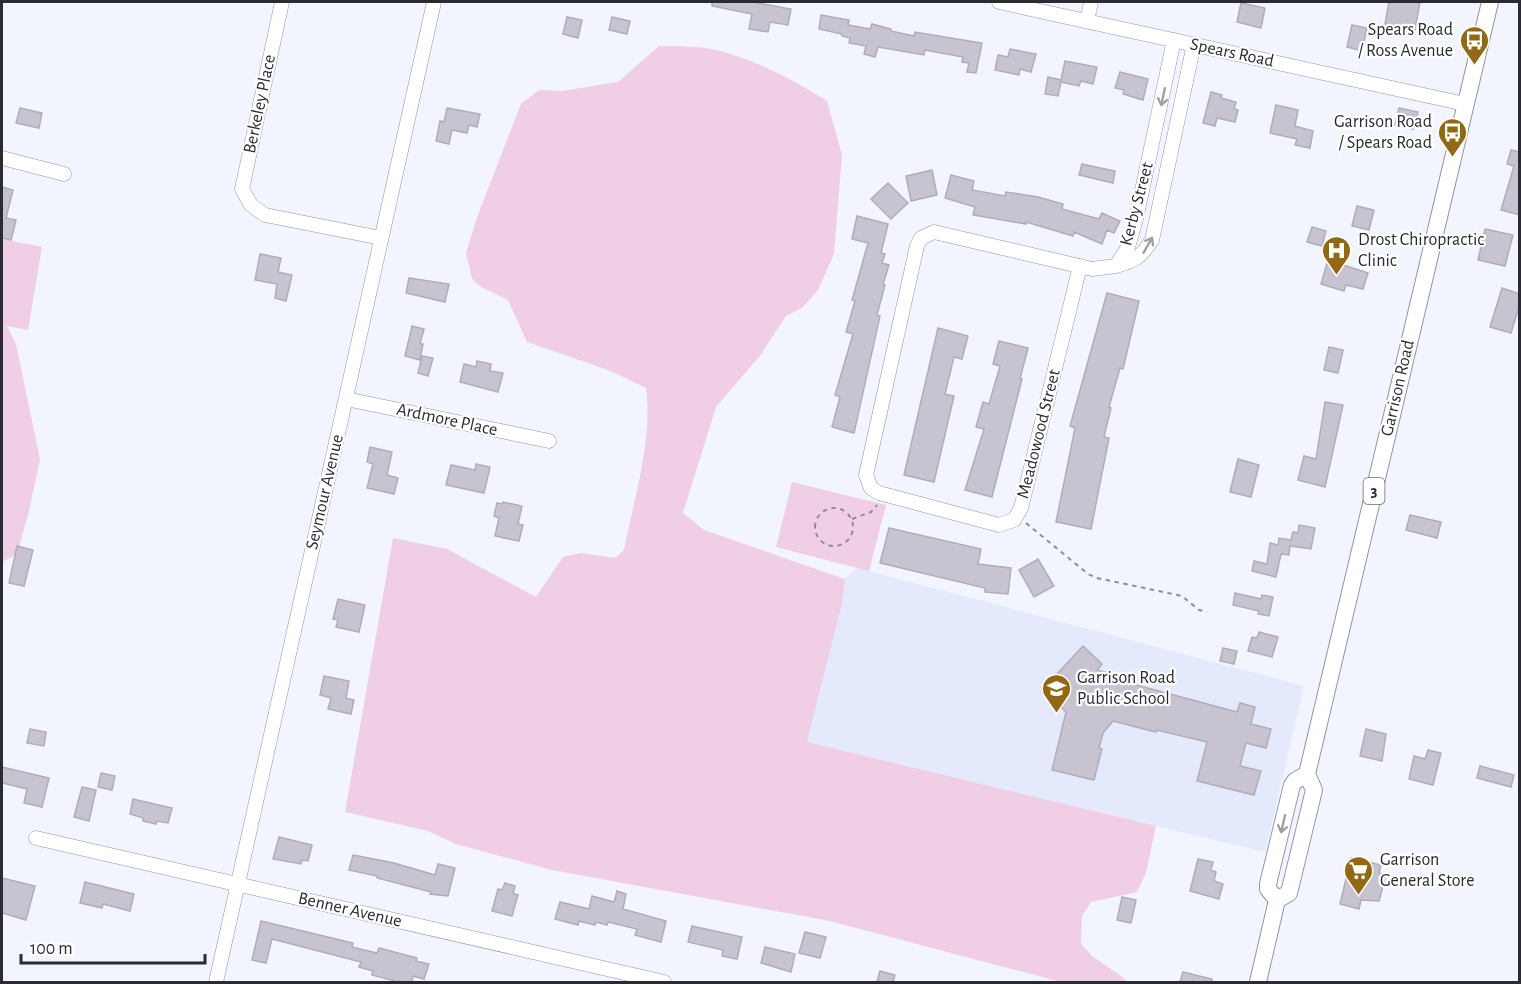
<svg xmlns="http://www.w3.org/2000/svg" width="1521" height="984" font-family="'Alegreya Sans',sans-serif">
<rect width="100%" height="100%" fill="#f2f5fe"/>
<!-- built -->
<path fill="#e4eafb" d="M857,568L1304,686L1265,852L807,742L842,604L845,579Z"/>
<!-- green -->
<path fill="#f0cee6" d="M659,46C679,46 700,46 720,51C758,61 793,80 827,101L842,155L834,254L818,290L803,307L786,316L759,357L716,407L683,513L704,530L845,579L842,604L807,742L1156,826L1146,873L1137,892L1091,902L1082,916L1081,944L1092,956L1124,978L1126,982H1061L830,921L552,870L456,844L428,831L345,812L393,538L447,549L536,597L563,557L581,553L615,558L624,550C634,500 653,438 646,388L608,370L527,342L508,300L481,287L472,279L466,253L477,217L521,104L539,90L562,91L618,82Z
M2,239L42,247L28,330L7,326L16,344L40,459L29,511L17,554L2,562Z
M792,482L886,505L869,571L776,547Z"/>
<!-- building -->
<path fill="#c8c3d1" stroke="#b2acba" stroke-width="1.5" d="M712,2H753L791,9L788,25L770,22L768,32L749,29L752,14L712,6Z
M1389,2H1420L1415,30L1385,24Z
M1241,3L1265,8L1261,28L1237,22Z
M821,15L849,20L848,25L870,29L872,24L891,29V31L914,36L915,32L982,43L976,73L967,72L969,63L962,62L963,57L925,50L924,55L878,47L875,57L864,54L866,46L849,43L850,38L842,36V34L819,29Z
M567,17L582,20L578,38L563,34Z
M612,17L630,21L627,34L609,30Z
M1352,25L1367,28L1362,51L1347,47Z
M1010,49L1036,54L1031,72L1020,69L1019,75L995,70L998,55L1008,57Z
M1065,61L1097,67L1093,84L1081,81L1079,86L1061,82L1058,96L1045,94L1048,77L1061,80Z
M1120,72L1148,79L1143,100L1123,94L1124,90L1115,88Z
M1211,92L1222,95L1221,98L1236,102L1234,109L1238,110L1235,122L1217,118L1215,126L1203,123Z
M1276,105L1298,110L1295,126L1313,131L1310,148L1295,145L1297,139L1270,133Z
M20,108L42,113L39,128L16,123Z
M447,108L480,114L477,127L469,125L467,133L452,130L449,144L436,141L440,121L444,122Z
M1399,108L1418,112L1413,129L1395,125Z
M1511,150L1520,152V215L1501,210L1514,166L1507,164Z
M1082,164L1115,171L1113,183L1079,175Z
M932,170L937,195L911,201L906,176Z
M951,175L974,181L972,190L1005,196L1006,192L1038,197L1063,204L1062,209L1099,219L1102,213L1120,221L1114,233L1107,230L1102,244L1074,232L1073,236L1026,222V224L973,215L975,207L945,198Z
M888,183L908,203L891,219L871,199Z
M2,187L13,190L6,218L16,220L11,240L2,238Z
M1357,206L1374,210L1369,230L1352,226Z
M857,216L888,224L881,253L885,254L882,263L889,265L883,284L885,285L877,315L880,316L854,433L832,427L840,397L835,395L853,334L846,332L855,301L852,300L868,243L852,239Z
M1312,227L1326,231L1322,246L1307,242Z
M1485,229L1513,235L1505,266L1478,260Z
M260,254L281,258L278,272L292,275L286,301L275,298L277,284L255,280Z
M1328,260L1368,273L1363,289L1346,285L1344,291L1321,284Z
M409,278L449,284L445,302L406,293Z
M1502,288L1520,294V304L1511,333L1490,327Z
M1107,293L1139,301L1123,369L1120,368L1109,407L1111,408L1104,437L1109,438L1091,529L1056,522L1075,428L1070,426Z
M412,326L424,329L420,344H423L420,360L405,356Z
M938,328L968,336L962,359L954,357L945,394L954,396L934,482L904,475Z
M999,341L1028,348L1020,379H1022L992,497L965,490L984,429L976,427L983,402L989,404L1000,366L993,364Z
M1329,347L1343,350L1338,373L1324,370Z
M422,356L433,358L428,376L418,373Z
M477,361L491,364L490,371L503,373L498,392L460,382L464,364L476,367Z
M1325,402L1343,405L1325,487L1298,480L1304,456L1316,459Z
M370,447L392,452L387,475L398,478L394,494L367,488L373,464L367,462Z
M1238,459L1259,465L1251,497L1230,492Z
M476,464L490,467L484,493L446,485L451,465L475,470Z
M503,502L522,506L518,524L523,525L519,541L495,536L499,518L494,516L497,503L502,504Z
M1410,515L1441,522L1437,538L1406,530Z
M1299,525L1315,528L1311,549L1290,546L1289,555L1281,554L1276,577L1252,571L1254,561L1267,564L1270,543L1278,545L1279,538L1291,540L1293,532L1298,533Z
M889,528L981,549L978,564L1011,568L1008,594L985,592V588L880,563Z
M17,546L33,550L24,586L9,583Z
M1038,559L1054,586L1034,597L1019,570Z
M1235,593L1261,599L1262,595L1273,597L1269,616L1258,614L1259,611L1233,605Z
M338,599L365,605L359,632L336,627L338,620L333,619Z
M1259,632L1278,637L1272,657L1248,651L1252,637L1257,638Z
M1083,646L1102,664L1097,670L1130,678L1129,683L1237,712L1240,703L1255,707L1251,724L1271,729L1266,748L1246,743L1240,766L1261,771L1254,795L1197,781L1207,742L1157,730L1156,732L1113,721L1103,733L1099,748L1102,749L1094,780L1052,770L1066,712L1043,689Z
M1223,648L1237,651L1234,664L1220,661Z
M324,676L349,681L346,698L354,700L351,714L328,709L331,698L320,695Z
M30,729L46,732L44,746L27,743Z
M1366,729L1386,734L1382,761L1360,756Z
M1428,750L1441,753L1433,785L1409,779L1414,756L1425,759Z
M1480,766L1514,775L1511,787L1477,778Z
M2,767L49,778L42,807L24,803L27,789L2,783Z
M101,773L115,776L112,790L98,787Z
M82,787L96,790L89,821L74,817Z
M133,799L172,808L168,823L157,821L156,824L143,821V818L130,814Z
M279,837L312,845L308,861L302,860L301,864L273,859Z
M353,855L394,863L435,875L438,864L455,868L448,896L430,894L431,892L377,878V876L349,870Z
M1351,858L1381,865L1379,873L1386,875L1379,901L1361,900L1359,909L1340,904Z
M1198,859L1213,862L1211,870L1216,872L1214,881L1223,884L1219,899L1190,891Z
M2,878L35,886L26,920L2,913Z
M85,882L134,894L130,911L103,904L102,908L80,903Z
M505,883L515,886L513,893L518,895L512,916L492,911L498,889L502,890Z
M617,891L626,894L623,909L666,921L661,942L635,935L637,929L608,922L607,925L596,922L595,925L579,921L578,925L555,919L560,902L589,909L592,896L614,902Z
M1122,897L1136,900L1131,923L1117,920Z
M261,921L353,943L352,947L377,953L379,948L417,958L416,961L429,964L424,979L413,976L412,982H395V981L372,975L373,971L359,967L361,962L272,939L266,963L252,960Z
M692,926L742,937L737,959L722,956L723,950L688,942Z
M805,932L826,937L820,958L799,953Z
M765,947L795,954L791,972L761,963Z
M880,971L895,975L893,982H877Z
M1183,972L1212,979V982H1180Z"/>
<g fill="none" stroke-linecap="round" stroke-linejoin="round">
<defs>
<path id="minor" d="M282,2L242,189L251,205L265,215L381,238
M999,2L1465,104
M1087,21L1091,2
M1174,40L1136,219L1128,247L1116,266C1135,261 1141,257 1152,240L1194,44
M2,158L64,174
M1080,266L1026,488L1021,508L1014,520L999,525L879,493L871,488L866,475L917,246L921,238L934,232L1092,269L1116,266
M346,399L549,441
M36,838L664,982
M216,982L434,2"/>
<path id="major" d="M1277,900L1268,889V884L1292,785L1295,781L1307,774
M1258,982L1277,900L1289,893L1314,790L1307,774L1490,2"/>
</defs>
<!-- minor casing -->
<use href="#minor" stroke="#9095a2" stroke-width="15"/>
<!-- major casing -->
<use href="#major" stroke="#9095a2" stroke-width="18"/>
<!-- path -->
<path stroke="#8c8f96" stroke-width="2" stroke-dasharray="4.5 4.5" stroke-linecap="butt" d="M815 527a19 19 0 1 1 38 0a19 19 0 1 1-38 0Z
M852,519L871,512L877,505
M1026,523L1088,574L1097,578L1182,596L1199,610L1207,612"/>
<!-- minor -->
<use href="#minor" stroke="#fff" stroke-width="14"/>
<!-- major -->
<use href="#major" stroke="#fff" stroke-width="16"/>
</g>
<!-- one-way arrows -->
<defs><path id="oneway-shaft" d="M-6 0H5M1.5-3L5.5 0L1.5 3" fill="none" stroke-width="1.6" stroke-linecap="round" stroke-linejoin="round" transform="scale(1.5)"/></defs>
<g stroke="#9fa0a2">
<use href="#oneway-shaft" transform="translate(1163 97) rotate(102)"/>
<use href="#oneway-shaft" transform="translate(1148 245) rotate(-60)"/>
<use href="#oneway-shaft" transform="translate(1283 824) rotate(103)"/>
</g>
<!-- icons -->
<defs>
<symbol id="bus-pin" viewBox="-11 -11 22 30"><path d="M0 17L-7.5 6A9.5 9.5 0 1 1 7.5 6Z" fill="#926811" stroke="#fff"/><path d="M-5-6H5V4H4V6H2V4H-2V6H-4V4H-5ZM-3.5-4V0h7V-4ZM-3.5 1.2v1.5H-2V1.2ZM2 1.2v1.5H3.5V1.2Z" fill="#fff"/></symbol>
<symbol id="hospital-pin" viewBox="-11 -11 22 30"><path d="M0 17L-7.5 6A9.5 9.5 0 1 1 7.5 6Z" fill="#926811" stroke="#fff"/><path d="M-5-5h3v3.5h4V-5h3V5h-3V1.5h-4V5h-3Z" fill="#fff"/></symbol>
<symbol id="school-pin" viewBox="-11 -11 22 30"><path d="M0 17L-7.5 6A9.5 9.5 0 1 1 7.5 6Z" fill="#926811" stroke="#fff"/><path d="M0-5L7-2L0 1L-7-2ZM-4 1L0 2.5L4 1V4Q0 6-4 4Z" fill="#fff"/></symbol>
<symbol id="supermarket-pin" viewBox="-11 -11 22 30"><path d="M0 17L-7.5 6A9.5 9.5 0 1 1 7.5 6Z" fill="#926811" stroke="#fff"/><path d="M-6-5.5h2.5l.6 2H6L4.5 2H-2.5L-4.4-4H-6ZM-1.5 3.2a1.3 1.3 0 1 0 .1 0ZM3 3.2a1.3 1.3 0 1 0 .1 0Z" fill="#fff"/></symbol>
</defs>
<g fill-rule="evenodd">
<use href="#bus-pin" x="1458" y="24" width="33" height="45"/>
<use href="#bus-pin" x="1436" y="116" width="33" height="45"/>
<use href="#hospital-pin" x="1320" y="234" width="33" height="45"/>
<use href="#school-pin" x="1040" y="672" width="33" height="45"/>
<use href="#supermarket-pin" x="1342" y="854" width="33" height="45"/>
</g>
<g text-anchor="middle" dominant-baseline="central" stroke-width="4.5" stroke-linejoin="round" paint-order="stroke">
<!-- shield labels -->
<rect fill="#fff" stroke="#6a6b6f" stroke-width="1.5" x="1363.5" y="478" width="21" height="26" rx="4.5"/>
<g font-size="16" font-weight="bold" fill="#2a2c31">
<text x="1374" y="491">3</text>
</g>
<!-- poi labels -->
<g font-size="18" fill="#2a2c31" stroke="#fff" text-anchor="start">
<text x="1453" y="30" text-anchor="end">Spears Road<tspan x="1453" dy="21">/ Ross Avenue</tspan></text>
<text x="1432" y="122" text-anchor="end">Garrison Road<tspan x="1432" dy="21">/ Spears Road</tspan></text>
<text x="1358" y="240">Drost Chiropractic<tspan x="1358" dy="21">Clinic</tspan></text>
<text x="1077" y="678">Garrison Road<tspan x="1077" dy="21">Public School</tspan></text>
<text x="1380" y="860">Garrison<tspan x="1380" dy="21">General Store</tspan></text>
</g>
<!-- street labels -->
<g font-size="18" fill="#2a2c31" stroke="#fff">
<text transform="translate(1232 53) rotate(12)">Spears Road</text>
<text transform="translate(260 104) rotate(-78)">Berkeley Place</text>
<text transform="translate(1137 204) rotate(-75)">Kerby Street</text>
<text transform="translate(1398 388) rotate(-77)">Garrison Road</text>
<text transform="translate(447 420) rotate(12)">Ardmore Place</text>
<text transform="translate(1039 434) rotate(-76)">Meadowood Street</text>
<text transform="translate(325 492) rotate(-77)">Seymour Avenue</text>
<text transform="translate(350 910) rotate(13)">Benner Avenue</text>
</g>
</g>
<!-- border -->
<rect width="1521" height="984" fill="none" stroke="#2a2c31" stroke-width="6"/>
<!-- scale -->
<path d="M21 954v9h184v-9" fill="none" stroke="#2a2c31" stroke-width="3"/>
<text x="30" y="954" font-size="18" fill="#2a2c31" stroke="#ffffff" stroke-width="4.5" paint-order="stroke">100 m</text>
</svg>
